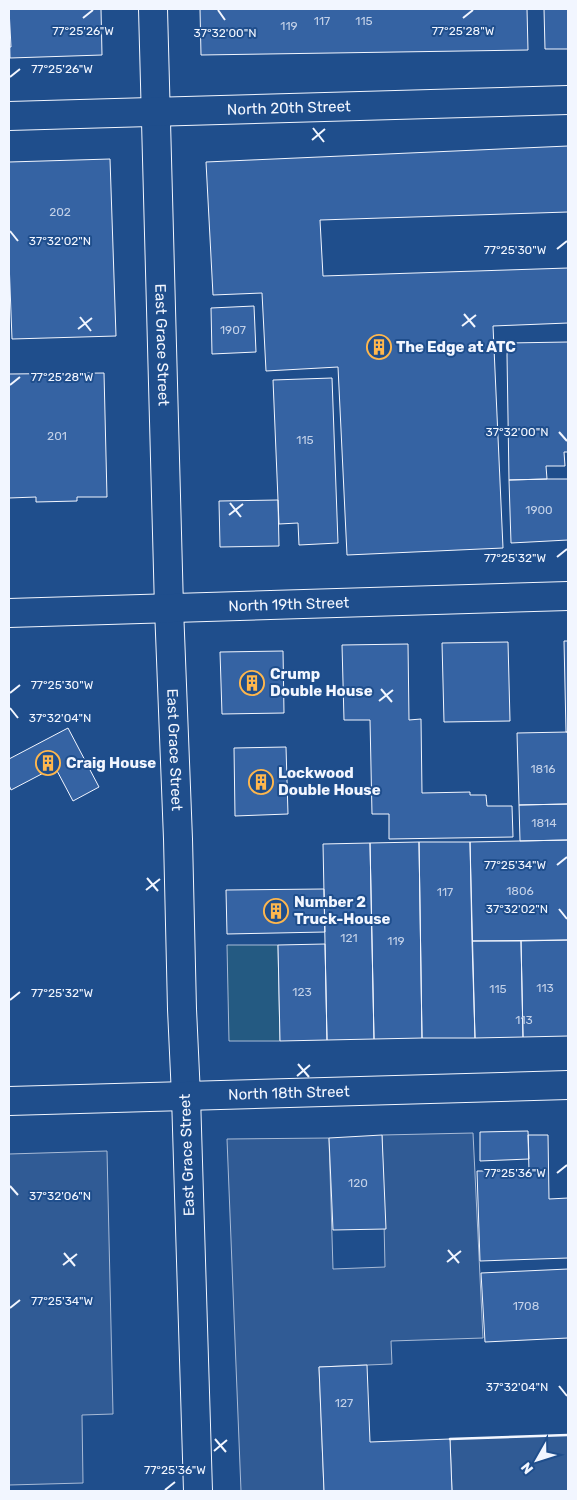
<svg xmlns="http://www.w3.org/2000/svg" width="577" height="1500" font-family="Rubik,sans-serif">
<rect width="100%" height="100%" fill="#1f4e8c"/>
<!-- green -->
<path fill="#245a82" stroke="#a8bbd7" d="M227,945H278L280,1041H229Z"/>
<!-- parking -->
<path fill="#305b95" stroke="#a8bbd7" d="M473,1133L483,1338L391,1341L392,1364L319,1367L324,1491H241L227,1139L329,1138L333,1269L385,1267L382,1135Z
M107,1151L113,1414L82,1415L83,1483L9,1485V1154Z
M568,1435V1491H452L450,1439Z"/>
<!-- building -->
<path fill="#3563a3" stroke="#f2f6ff" d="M9,9H101L102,55L10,58Z
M9,9L11,47H9Z
M200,9H527L528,50L201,55Z
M544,9H568V49H545Z
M568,146V212L320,220L323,276L568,268V323L493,326L503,548L347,555L338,367L266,371L262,293L213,295L206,162Z
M110,159L116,336L12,339L9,261V162Z
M254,306L256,352L212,354L211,308Z
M568,342V452H564L565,466H546L547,479L509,480L507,355L508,343Z
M104,373L107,497H77V501L36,502V497L9,498V374Z
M332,378L338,543L299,545L298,523L279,524L273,380Z
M547,479H568V540L511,543L509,480Z
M278,500L279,546L220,547L219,501Z
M564,641H568V732H566Z
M508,642L510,721L444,722L442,643Z
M408,644L409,720L421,719L422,793L470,792V795H486L487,806H512L513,837L389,839V814H372L370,720H344L342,645Z
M283,651L284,713L222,714L220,652Z
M68,728L99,787L73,801L55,767L11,790L9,785V759Z
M568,732V804L519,805L517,733Z
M286,747L288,814L235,816L234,748Z
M568,804V840L520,841L519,805Z
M568,840V940L472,941L470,842Z
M419,842H470L475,1038H422Z
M419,842L422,1038L374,1039L370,843Z
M370,843L374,1039L327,1040L323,844Z
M324,889L325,932L227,934L226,890Z
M568,940V1036L523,1037L521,941Z
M472,941H521L523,1037L475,1038Z
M325,944L327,1040L280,1041L278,945Z
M528,1131L529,1159L480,1161V1132Z
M382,1135L386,1229L333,1230L329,1138Z
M528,1135H548L549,1199L568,1198V1258L480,1261L477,1171H529Z
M568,1269V1338L485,1342L481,1273Z
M367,1365L370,1442L450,1439L452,1491H324L319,1367Z"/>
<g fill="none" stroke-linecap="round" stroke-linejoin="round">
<defs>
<g id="street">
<path id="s1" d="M153,9L169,608L178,839L182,1009L186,1096"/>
<path id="s2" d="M9,116L568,100"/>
<path id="s3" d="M9,613L568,596"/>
</g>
<g id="primary">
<path d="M186,1096L198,1491"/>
<path id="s4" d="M9,1101L568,1085"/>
</g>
</defs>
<!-- street casing -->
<use href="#street" stroke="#f2f6ff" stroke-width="30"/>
<!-- primary casing -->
<use href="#primary" stroke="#f2f6ff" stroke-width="30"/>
<!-- street -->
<use href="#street" stroke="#1f4e8c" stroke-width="28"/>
<!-- primary -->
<use href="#primary" stroke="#1f4e8c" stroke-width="28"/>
<!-- wall -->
<path stroke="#f2f6ff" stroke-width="2.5" d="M450,1439L568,1435"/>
</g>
<!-- ticks -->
<path fill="none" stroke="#f2f6ff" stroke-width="2" d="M218,10L225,20M83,18L93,10M463,18L473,10M10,77L20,69M313,128L324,142M312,140L325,129M10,231L18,241M557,249L567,241M464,314L475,327M80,317L91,331M462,326L476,315M78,329L92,318M10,385L20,377M559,432L567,441M230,503L241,517M229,515L243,504M557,557L567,549M381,689L392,702M10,693L20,685M379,701L393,690M10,708L18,718M557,865L567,857M147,878L158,891M146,890L160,879M559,909L567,919M10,1000L20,992M298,1064L309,1077M297,1076L310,1065M557,1173L567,1165M10,1186L18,1195M448,1250L459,1263M64,1253L75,1266M447,1262L461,1251M63,1265L77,1254M10,1308L20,1300M559,1386L567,1396M215,1439L226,1452M214,1451L227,1440M165,1490L175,1482"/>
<!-- icons -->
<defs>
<symbol id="building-ring" viewBox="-11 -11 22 22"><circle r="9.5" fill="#1f4e8c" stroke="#ffb74d" stroke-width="1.5"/><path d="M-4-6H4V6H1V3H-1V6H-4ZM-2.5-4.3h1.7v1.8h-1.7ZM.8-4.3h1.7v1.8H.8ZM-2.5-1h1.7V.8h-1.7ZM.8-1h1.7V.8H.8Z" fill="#ffb74d"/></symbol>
</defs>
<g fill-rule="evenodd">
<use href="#building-ring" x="365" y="333" width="28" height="28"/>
<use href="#building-ring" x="238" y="669" width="28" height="28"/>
<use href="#building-ring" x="34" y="749" width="28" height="28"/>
<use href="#building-ring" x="247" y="768" width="28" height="28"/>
<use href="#building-ring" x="262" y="897" width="28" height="28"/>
</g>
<g text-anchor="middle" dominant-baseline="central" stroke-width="4" stroke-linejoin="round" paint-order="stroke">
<!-- number labels -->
<g font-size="12" fill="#c3d1e8">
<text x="322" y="21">117</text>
<text x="364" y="21">115</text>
<text x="289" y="26">119</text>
<text x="60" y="212">202</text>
<text x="233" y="330">1907</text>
<text x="57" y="436">201</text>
<text x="305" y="440">115</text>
<text x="539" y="510">1900</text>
<text x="543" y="769">1816</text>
<text x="544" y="823">1814</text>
<text x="520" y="891">1806</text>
<text x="445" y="892">117</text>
<text x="349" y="938">121</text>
<text x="396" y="941">119</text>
<text x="545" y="988">113</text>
<text x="498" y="989">115</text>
<text x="302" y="992">123</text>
<text x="524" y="1020">113</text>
<text x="358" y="1183">120</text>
<text x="526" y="1306">1708</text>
<text x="344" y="1403">127</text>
</g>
<!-- street labels -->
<g font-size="15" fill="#f2f6ff" stroke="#1f4e8c">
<text stroke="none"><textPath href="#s2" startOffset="280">North 20th Street</textPath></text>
<text stroke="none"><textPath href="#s1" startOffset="336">East Grace Street</textPath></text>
<text stroke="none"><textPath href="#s3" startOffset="280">North 19th Street</textPath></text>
<text stroke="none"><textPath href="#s1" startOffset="741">East Grace Street</textPath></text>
<text stroke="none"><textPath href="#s4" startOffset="280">North 18th Street</textPath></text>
<text transform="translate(187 1155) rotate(-92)">East Grace Street</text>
</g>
<!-- poi labels -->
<g font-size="15" font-weight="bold" fill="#f2f6ff" stroke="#1f4e8c" text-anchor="start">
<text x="396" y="347">The Edge at ATC</text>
<text x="270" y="674">Crump<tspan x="270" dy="17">Double House</tspan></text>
<text x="66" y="763">Craig House</text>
<text x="278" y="773">Lockwood<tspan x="278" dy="17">Double House</tspan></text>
<text x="294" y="902">Number 2<tspan x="294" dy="17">Truck-House</tspan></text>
</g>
</g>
<g font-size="12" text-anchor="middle" fill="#f2f6ff" stroke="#1f4e8c" stroke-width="4" stroke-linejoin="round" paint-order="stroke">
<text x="83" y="35">77°25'26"W</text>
<text x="463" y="35">77°25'28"W</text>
<text x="225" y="37">37°32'00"N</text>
<text x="62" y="73">77°25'26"W</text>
<text x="60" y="245">37°32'02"N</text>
<text x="515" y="254">77°25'30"W</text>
<text x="62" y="381">77°25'28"W</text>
<text x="517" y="436">37°32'00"N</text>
<text x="515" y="562">77°25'32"W</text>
<text x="62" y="689">77°25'30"W</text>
<text x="60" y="722">37°32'04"N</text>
<text x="515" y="869">77°25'34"W</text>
<text x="517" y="913">37°32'02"N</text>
<text x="62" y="997">77°25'32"W</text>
<text x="515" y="1177">77°25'36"W</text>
<text x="60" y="1200">37°32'06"N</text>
<text x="62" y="1305">77°25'34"W</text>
<text x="517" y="1391">37°32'04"N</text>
<text x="175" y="1474">77°25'36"W</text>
</g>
<!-- border -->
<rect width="577" height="1500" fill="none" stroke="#f2f6ff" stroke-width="20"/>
<!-- north arrow -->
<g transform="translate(537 1460) rotate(231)" stroke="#1f4e8c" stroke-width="4" paint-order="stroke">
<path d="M0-4L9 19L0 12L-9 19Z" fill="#f2f6ff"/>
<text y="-8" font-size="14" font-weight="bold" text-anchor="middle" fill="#f2f6ff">N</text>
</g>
</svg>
